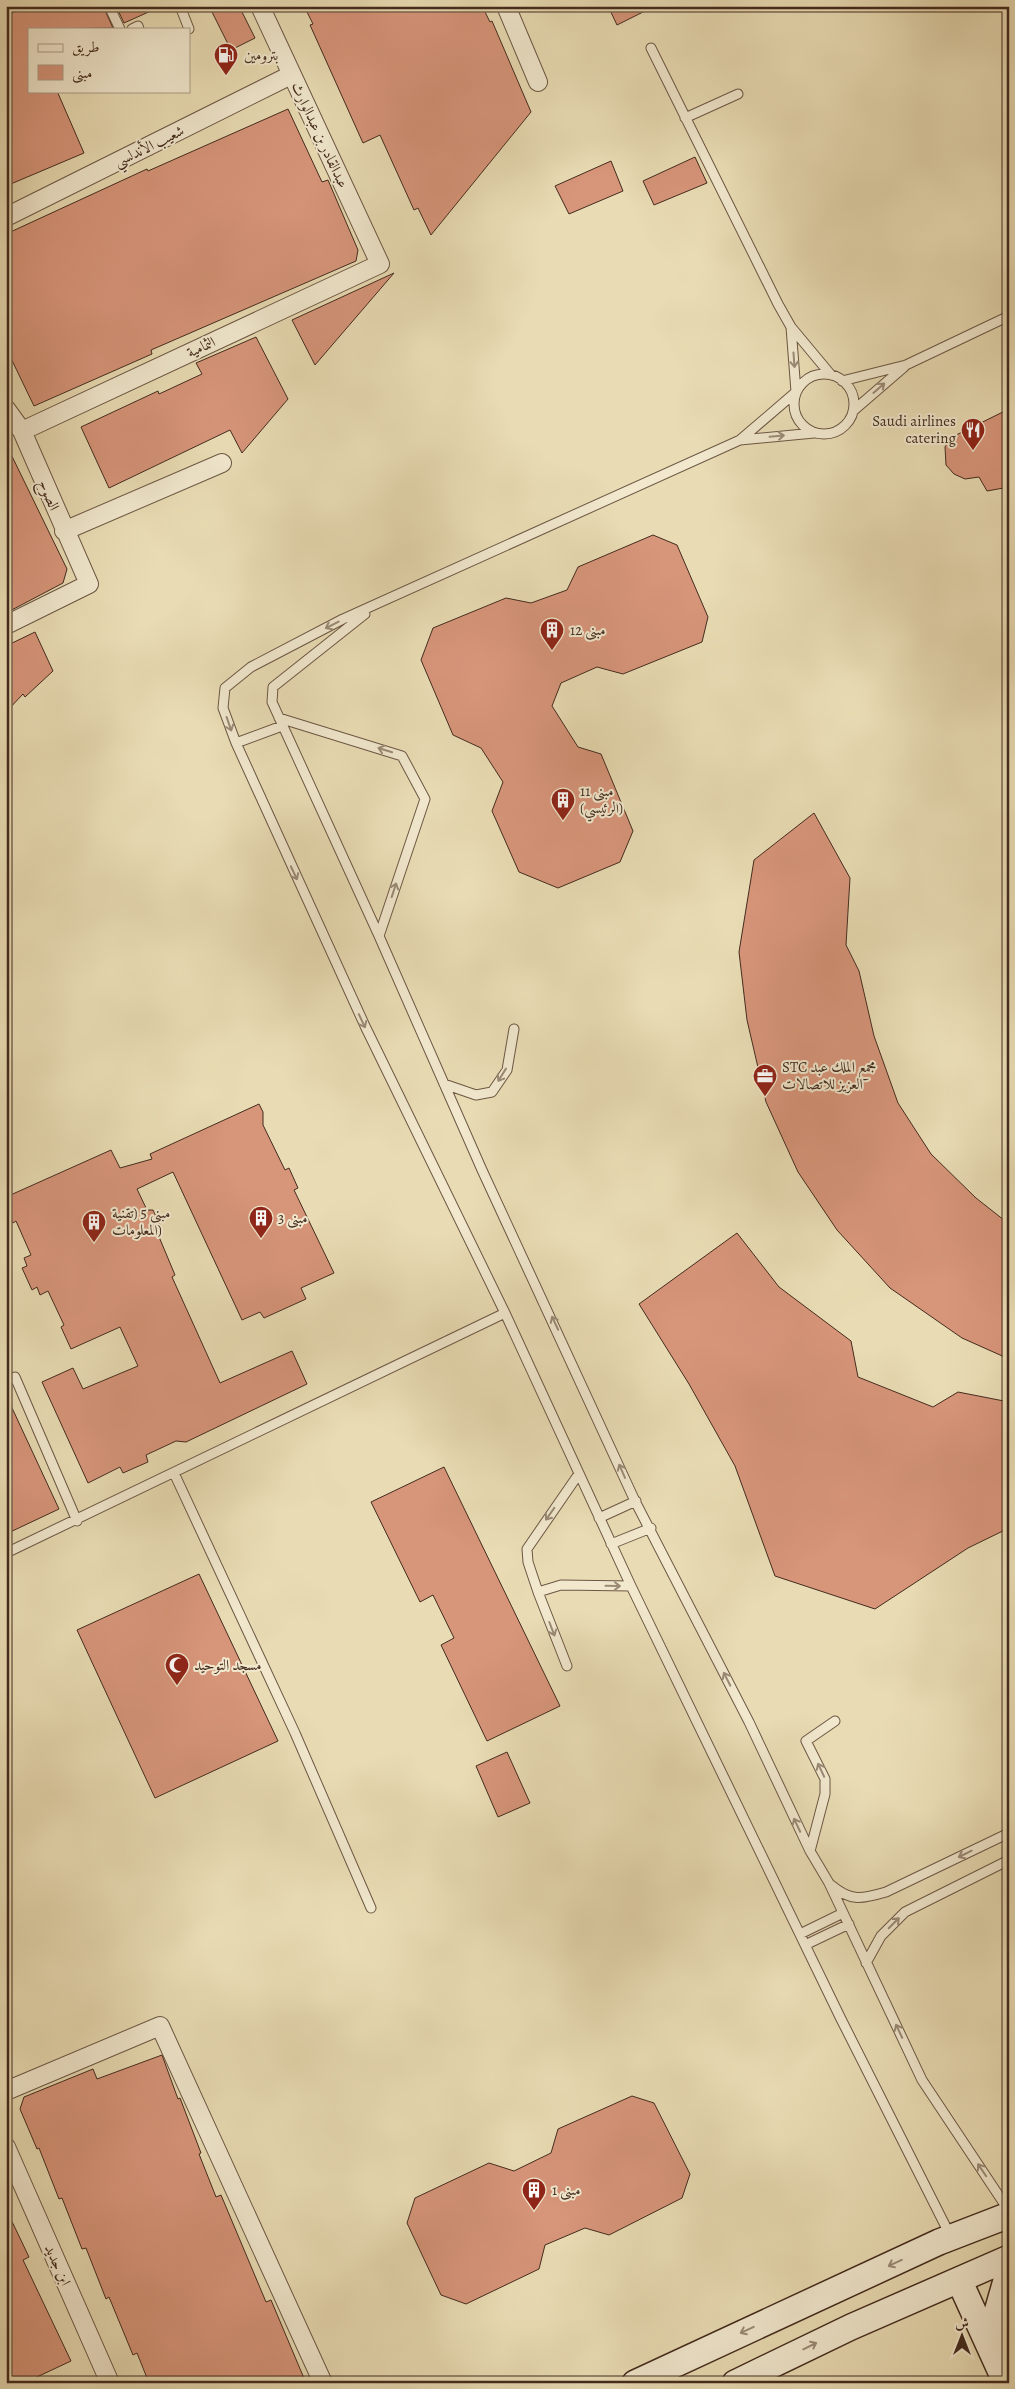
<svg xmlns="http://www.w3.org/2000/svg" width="1015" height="2389" font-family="Alegreya,Amiri,serif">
<rect width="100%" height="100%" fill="#e9dcb4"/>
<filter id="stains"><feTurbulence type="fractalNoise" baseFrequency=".004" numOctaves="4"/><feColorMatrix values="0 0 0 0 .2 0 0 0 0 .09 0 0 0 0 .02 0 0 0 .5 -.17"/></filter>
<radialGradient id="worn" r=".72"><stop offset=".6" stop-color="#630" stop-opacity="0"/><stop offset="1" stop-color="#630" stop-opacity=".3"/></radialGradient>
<!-- building -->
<path fill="#d7957a" stroke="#432b1e" d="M26,6H103L113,28L29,29V91H57L84,153L6,186V16Z
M116,6H162L124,23Z
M209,6H239L255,38L231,50Z
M304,6H482L490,22L492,21L531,112L431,235L418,208L414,210L380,135L363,143L310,25L313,24Z
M608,6H655L617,25Z
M288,109L322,182L328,180L358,250L356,261L151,350L152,354L34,406L6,348V234L147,169L148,171Z
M695,157L707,183L654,205L643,181Z
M611,161L623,191L569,214L555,186Z
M394,273L315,365L292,320Z
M256,337L288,399L242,453L230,430L109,488L81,427L158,391L159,394L202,374L196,363Z
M1009,409V487L987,491L979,477L965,479L954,474L946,465L945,447L950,438Z
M6,444L67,569L63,583L6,613Z
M653,535L677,545L708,617L702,642L623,674L597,667L561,683L552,706L578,747L601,754L633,831L620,862L558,888L519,872L492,811L503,782L481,748L453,735L421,660L433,628L506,598L531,603L567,590L578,567Z
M35,632L53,671L25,697L23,694L6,712V646Z
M814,813L850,878L846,945L859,971L874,1036L898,1103L931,1154L976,1198L1009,1224V1359L962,1338L890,1288L837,1230L798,1172L766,1102L747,1020L739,952L754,860Z
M259,1104L263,1112V1125L285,1170L289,1168L298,1188L294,1190L334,1273L301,1288L306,1299L264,1318L260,1312L242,1320L173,1172L137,1189L147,1210H153L160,1225L157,1232L175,1275L172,1277L220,1383L292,1351L307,1384L186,1442L176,1441L146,1455L148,1462L123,1473L120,1467L88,1483L42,1382L73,1368L83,1389L138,1366L120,1327L71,1349L61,1327L64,1325L48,1291L40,1295L37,1287L32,1290L22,1268L27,1266L24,1258L31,1255L16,1221L13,1223L6,1209V1197L111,1150L120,1168L152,1159L150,1154Z
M737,1233L779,1287L851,1341L858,1377L933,1407L958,1392L1009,1402V1528L968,1548L875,1609L775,1576L735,1466L689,1384L639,1304Z
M6,1395L59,1509L6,1534Z
M444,1467L560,1706L487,1741L441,1645L454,1638L433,1595L420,1602L371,1502Z
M199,1574L278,1741L155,1798L77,1630Z
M507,1752L530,1803L498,1817L476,1766Z
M162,2055L178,2099L180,2098L201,2153L199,2154L216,2197L221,2195L266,2302L271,2300L306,2383H149L137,2353L133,2355L109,2297L106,2299L86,2248L82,2249L62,2198L59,2199L39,2148L37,2149L20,2109L24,2097L93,2069L97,2079Z
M632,2096L654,2103L690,2174L682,2198L609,2235L585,2228L545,2245L539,2269L466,2304L441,2295L407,2223L415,2198L489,2163L514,2171L551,2153L558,2129Z
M6,2209L29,2257L23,2260L71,2361L24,2383H6Z"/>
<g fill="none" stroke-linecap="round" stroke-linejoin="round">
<defs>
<path id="lane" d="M109,6L120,29
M180,6L189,29
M132,29L138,26L139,29
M651,48L778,304L791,327L831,375
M685,118L738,94
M791,327L796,392L740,440L343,619L251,667L225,688L223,708L236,743L365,1026L505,1313L631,1586L841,2019L950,2235
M794 404a30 30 0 1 1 60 0a30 30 0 1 1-60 0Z
M842,381L906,365L1009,316
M853,411L904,367
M740,440L814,433
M365,614L273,687L272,702L379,936L482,1170L635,1501L749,1722L810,1851L829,1883L922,2080L1009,2211
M279,718L402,756L425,799L379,936
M236,743L282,726
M444,1084L476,1095L492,1092L507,1070L514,1029
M6,1381L15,1377L77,1521
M174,1473L295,1733L371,1908
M578,1475L527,1549L528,1562L538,1592L561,1585L631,1586
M599,1518L636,1501
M611,1544L651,1528
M6,1553L505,1313
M538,1592L567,1666
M810,1851L825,1794V1779L806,1741L835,1721
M831,1885C851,1902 862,1899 886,1892L1009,1833
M800,1934L843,1913
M805,1945L849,1924
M866,1963L881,1936L905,1912L1009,1860"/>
<path id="street" d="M506,6L538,82
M6,217L291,75
M6,409L22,431L89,584L6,625
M22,431L380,264L260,6
M64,531L222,463
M6,2091L160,2026L323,2383
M6,2147L110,2383"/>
<path id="secondary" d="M959,2280L1006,2383
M1008,2348L995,2319L1009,2270
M635,2383L939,2242L1009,2215
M735,2383L851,2327L1009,2258"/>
</defs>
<!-- lane casing -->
<use href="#lane" stroke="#6c5744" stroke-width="11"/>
<!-- street casing -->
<use href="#street" stroke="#6c5744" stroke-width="20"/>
<!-- secondary casing -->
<use href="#secondary" stroke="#432b1e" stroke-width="28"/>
<!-- lane -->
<use href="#lane" stroke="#f1e8ce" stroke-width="9"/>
<!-- street -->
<use href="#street" stroke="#f1e8ce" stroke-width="18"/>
<!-- secondary -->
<use href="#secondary" stroke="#f1e8ce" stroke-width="25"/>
</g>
<!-- one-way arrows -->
<defs><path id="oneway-shaft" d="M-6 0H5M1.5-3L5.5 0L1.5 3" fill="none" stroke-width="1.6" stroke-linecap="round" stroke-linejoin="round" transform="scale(1.25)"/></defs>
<g stroke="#9a8a76">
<use href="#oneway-shaft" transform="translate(794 360) rotate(86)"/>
<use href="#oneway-shaft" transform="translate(879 388) rotate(-41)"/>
<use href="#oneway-shaft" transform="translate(777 436) rotate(-5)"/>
<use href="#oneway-shaft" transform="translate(332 625) rotate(153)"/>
<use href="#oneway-shaft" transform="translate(229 724) rotate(71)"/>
<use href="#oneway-shaft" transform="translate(385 750) rotate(-163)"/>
<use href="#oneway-shaft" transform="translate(294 873) rotate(65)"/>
<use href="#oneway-shaft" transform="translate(394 890) rotate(-72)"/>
<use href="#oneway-shaft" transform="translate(362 1021) rotate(65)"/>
<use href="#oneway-shaft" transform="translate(502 1075) rotate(122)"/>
<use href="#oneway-shaft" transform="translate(555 1323) rotate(-115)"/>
<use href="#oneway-shaft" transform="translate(622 1471) rotate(-114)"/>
<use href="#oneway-shaft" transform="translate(550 1514) rotate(125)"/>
<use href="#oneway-shaft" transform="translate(613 1586) rotate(1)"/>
<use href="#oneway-shaft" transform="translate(552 1629) rotate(69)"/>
<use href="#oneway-shaft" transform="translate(727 1679) rotate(-117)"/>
<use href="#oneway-shaft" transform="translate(821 1770) rotate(-115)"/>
<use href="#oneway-shaft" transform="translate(797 1825) rotate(-115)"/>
<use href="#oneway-shaft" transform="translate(965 1854) rotate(154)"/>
<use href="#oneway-shaft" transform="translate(894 1923) rotate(-45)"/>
<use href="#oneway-shaft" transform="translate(899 2031) rotate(-115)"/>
<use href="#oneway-shaft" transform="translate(982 2170) rotate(-124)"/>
<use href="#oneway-shaft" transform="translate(895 2263) rotate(155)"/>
<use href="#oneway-shaft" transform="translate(747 2330) rotate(155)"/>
<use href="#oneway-shaft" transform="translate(810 2346) rotate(-26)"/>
</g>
<!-- icons -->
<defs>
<symbol id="fuel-pin" viewBox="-11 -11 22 30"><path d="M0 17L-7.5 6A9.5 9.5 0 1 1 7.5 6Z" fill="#8f2418" stroke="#f1e8ce"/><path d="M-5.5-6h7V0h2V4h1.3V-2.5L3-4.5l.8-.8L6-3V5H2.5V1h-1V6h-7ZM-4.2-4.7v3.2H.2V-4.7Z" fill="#fff"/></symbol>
<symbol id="restaurant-pin" viewBox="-11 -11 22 30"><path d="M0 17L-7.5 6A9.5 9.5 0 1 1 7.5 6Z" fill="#8f2418" stroke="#f1e8ce"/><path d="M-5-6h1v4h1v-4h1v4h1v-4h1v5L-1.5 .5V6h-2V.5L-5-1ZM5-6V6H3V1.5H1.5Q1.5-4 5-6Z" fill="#fff"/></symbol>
<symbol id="building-pin" viewBox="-11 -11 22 30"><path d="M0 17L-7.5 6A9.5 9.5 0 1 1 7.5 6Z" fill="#8f2418" stroke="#f1e8ce"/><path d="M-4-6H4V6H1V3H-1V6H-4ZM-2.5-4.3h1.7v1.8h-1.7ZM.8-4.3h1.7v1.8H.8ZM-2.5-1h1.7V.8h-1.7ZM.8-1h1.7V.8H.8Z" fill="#fff"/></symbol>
<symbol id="office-pin" viewBox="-11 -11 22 30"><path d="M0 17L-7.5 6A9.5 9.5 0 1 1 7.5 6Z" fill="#8f2418" stroke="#f1e8ce"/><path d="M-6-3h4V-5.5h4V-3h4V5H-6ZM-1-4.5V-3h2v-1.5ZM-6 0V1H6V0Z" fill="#fff"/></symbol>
<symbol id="mosque-pin" viewBox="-11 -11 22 30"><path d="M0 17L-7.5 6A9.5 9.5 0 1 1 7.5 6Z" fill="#8f2418" stroke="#f1e8ce"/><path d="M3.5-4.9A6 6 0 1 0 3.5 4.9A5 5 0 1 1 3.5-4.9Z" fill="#fff"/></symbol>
</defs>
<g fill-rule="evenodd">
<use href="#fuel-pin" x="212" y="41" width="28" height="38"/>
<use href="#restaurant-pin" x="959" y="416" width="28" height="38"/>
<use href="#building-pin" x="538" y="616" width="28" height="38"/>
<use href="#building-pin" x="549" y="786" width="28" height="38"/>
<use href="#office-pin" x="751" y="1062" width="28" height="38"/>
<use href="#building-pin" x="247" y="1204" width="28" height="38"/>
<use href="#building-pin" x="80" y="1208" width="28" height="38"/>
<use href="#mosque-pin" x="163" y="1651" width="28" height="38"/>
<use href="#building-pin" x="520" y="2176" width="28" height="38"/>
</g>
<g text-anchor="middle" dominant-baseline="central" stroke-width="4" stroke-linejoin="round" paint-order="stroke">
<!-- poi labels -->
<g font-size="15" fill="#432b1e" stroke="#f1e8ce" text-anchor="start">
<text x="244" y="55">بترومين</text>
<text x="956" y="421" text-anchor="end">Saudi airlines<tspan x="956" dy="17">catering</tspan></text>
<text x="570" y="630">مبنى 12</text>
<text x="580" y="791">مبنى 11<tspan x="580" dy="17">(الرئيسي)</tspan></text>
<text x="782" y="1067">STC مجمع الملك عبد<tspan x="782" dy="17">العزيز للاتصالات</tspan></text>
<text x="112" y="1213">مبنى 5 (تقنية<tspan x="112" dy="17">المعلومات)</tspan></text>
<text x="278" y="1218">مبنى 3</text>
<text x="194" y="1665">مسجد التوحيد</text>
<text x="552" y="2190">مبنى 1</text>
</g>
<!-- street labels -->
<g font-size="15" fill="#432b1e" stroke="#f1e8ce">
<text transform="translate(320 135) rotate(65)">عبدالقادر بن عبدالوارث</text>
<text transform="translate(149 146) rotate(-26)">شعيب الأندلسي</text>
<text transform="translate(201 347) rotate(-25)">الثمامية</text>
<text transform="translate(49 495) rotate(67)">الصوح</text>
<text transform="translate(58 2265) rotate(66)">ابن جديد</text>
</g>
</g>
<!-- margin -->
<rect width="1015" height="2389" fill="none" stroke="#e9dcb4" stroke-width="25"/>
<rect x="8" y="8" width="1000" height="2374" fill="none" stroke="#432b1e" stroke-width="2.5"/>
<rect x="12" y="12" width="990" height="2364" fill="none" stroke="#432b1e"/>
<!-- legend -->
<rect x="28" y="28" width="162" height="65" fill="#f1e8ce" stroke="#ab9c88"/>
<rect x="38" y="44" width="25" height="8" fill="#f1e8ce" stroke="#ab9c88"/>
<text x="72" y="52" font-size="15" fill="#432b1e">طريق</text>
<rect x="38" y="65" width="25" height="15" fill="#d7957a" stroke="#ab9c88"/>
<text x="72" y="78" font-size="15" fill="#432b1e">مبنى</text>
<!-- north arrow -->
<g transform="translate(962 2336)" stroke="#f1e8ce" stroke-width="4" paint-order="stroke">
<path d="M0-4L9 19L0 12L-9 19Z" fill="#432b1e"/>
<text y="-8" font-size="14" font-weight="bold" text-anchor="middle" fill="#432b1e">ش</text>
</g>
<rect width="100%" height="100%" filter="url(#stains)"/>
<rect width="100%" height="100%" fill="url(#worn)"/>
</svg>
